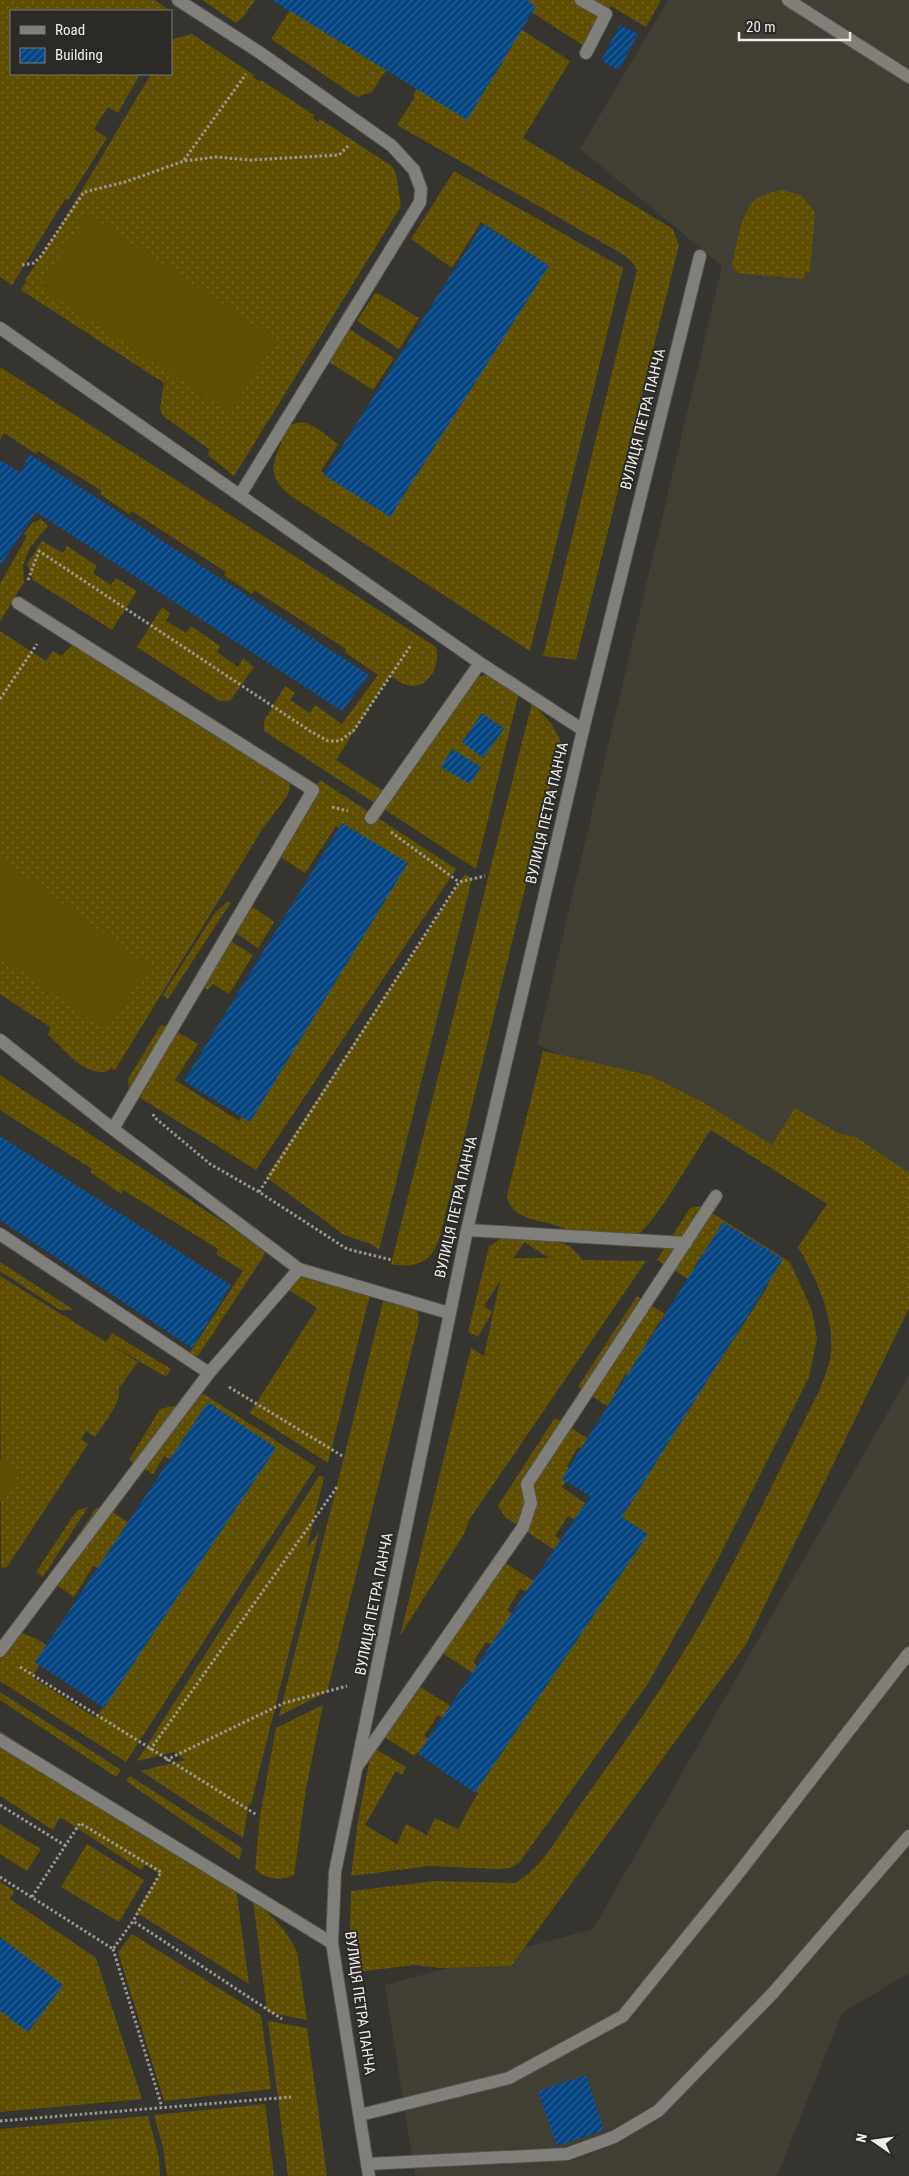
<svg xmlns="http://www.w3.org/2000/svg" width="909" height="2176" font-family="'Roboto Condensed',sans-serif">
<defs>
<pattern id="grass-dots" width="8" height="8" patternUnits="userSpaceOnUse" patternTransform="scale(1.25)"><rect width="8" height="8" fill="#5f4f03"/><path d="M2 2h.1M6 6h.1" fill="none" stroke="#766928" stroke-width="1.8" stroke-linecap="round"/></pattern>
<pattern id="building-hatch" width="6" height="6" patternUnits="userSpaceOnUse" patternTransform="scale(1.25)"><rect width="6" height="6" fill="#044481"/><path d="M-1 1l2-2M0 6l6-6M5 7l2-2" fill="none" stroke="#295f93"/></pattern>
</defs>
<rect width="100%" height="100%" fill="#35342f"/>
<!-- built -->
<path fill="#413e34" d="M668,0H909V1231L537,1044L722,266L580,149Z
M909,1375V1973L842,2013L777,2176H415L385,1985L593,1929Z"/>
<!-- grass -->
<path fill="url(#grass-dots)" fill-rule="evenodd" d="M0,0H155L170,11H11V74H140L118,113L108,107L94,129L107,138L68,200L65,199L12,285L0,277Z
M202,0H255L243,17L236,23Z
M297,0L392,61L372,92L357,97L271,39Z
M476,0L570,61L523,138L673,229L679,245L576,660L543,656L637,270L632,262L624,255L397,125L415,97L413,95L421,81L470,112L503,62L486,51Z
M513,0H661L646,27L611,6L587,48Z
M192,34L254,75L253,77L259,81L261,80L314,115L313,118L318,122L320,119L393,167L396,174L401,206L234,476L208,455L209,449L163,416L160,408L164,383L21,290L26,282L25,280L52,240L151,74H171V43L174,39Z
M454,171L623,268L530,651L291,496C269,479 270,466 282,442L274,437C303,411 311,424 338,444L321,471L385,513L546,264L481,222L452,268L411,239Z
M782,190L801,195L815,212L810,272H805L804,279L738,273L732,266C736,248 741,210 756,199C763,193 773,192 782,190Z
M378,293L419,318L399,349L357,321L374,294Z
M349,329L394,358L373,390L329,362Z
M0,367L436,647C441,663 430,687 412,686C403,685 397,680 390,676L336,760L394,798L454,694L477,677L490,674L519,692L476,869L264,731V721L285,686L295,693L290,700L310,713L315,705L342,724L378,675L345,652L346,649L254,590L252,594L224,575L226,572L132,511L129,514L100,494L102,491L38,451L36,454L4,433L0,440Z
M41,519L48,526L30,547L23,565L24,582L0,622V584L27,536L24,534L32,523Z
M42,541L63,553L67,546L97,566L93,573L111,585L116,578L137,591L112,630L33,580L27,564Z
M162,607L170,613L166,621L186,633L191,626L220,646L217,652L238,667L243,658L254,667L230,701H219L137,647Z
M0,631L46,661L53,651L61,656L75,642L292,778L288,795L263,828L115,1070L111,1068L106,1072C83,1075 64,1049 48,1035L50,1027L0,994Z
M532,703L551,723L561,742L440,1236C432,1262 417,1269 391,1264Z
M320,780L456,869L256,1170L134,1094L129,1089L128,1079L161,1025L169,1027L198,1044L175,1080L239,1121L399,868L336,826L305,873L273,852Z
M465,874L472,879L379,1250L371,1244L344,1235L266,1177Z
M227,902H231L168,999L163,995L214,914Z
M244,905L253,907L274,922L258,948L227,927Z
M222,936L253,955L229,994L213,984L208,990L203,987Z
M543,1051L649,1075L701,1101L772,1145L795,1108L840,1134L856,1137L909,1173V1308L745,1646L511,1966L440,1968L415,1965L356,1972L350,1935L351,1891L435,1881L515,1883C541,1870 563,1829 580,1805C629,1737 678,1667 718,1592C753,1526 786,1457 820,1389C824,1377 830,1365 831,1352C834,1316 816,1278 798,1247L827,1204L711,1130C697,1148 650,1234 633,1237C604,1242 574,1231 547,1223C530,1219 509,1215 507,1195Z
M0,1075L263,1248L265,1254L198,1356L189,1354L243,1271L216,1254L218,1249L123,1190L121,1194L90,1172L92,1169L0,1110Z
M701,1206L790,1262L811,1308L815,1326L817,1339L809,1377L716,1563L647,1685L519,1863L509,1868L499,1869L430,1866L351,1876L358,1821L372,1747L406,1767L402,1775L396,1771L365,1825L397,1844L406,1824L427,1835L435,1818L458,1829L478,1793L473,1788L612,1521L703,1378L708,1379L768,1286L716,1250L707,1247L694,1267L700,1272L693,1282L657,1260L690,1208Z
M546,1237L570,1246L583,1260L646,1261L469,1520L464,1534L400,1636L471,1348L484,1356L500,1281L484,1306L492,1312L478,1337L468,1332L489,1247L501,1238ZM524,1242L549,1258H514Z
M0,1262L74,1310H60L0,1271Z
M299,1274L371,1290L328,1463L250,1413L317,1308L286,1288Z
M0,1276L106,1342L112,1333L171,1369L166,1377L110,1344L138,1362L119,1388C122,1403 103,1424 95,1437L86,1431L81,1439L88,1444L7,1567L1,1569Z
M385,1294L417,1308L419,1321L327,1692L279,1716Z
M637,1296L671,1318L666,1325L660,1321L647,1341L653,1345L633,1377L626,1373L614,1393L621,1397L613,1410L578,1387Z
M204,1394L316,1467L126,1762L0,1681V1656L19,1632L35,1638L50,1647L32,1677L96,1718L256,1471L171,1460L164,1456L153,1474L129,1460L160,1409L179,1405Z
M554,1419L560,1420L591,1441L584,1450L578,1447L567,1466L572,1472L562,1487L586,1504L575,1520L568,1516L555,1536L562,1541L556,1551L505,1517L498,1506Z
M319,1476L324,1477L307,1548L319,1532L251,1804L249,1803L243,1838L141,1771L185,1760L174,1752L137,1761Z
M88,1507L43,1577L36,1572L75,1513L78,1510Z
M96,1508L111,1511L130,1524L101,1569L93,1566L74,1597L49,1580Z
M504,1562L535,1582L529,1593L520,1589L507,1610L514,1615L494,1645L486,1642L473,1662L480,1668L476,1675L439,1651Z
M416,1684L455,1709L447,1720L438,1715L424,1736L432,1741L423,1756L417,1752L414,1756L383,1736Z
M0,1692L121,1770L116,1777L0,1700Z
M323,1705L306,1789L294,1875C281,1881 266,1880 255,1869L260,1816L276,1728Z
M0,1731L236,1888L249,1984L136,1912L160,1874L145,1865L141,1870L60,1817L53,1830L0,1796Z
M130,1776L242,1848L240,1860L126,1781Z
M0,1824L41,1849L27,1871L0,1854Z
M87,1844L144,1880L119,1922L61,1887Z
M0,1882L14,1891L10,1899L96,1958L142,2099L0,2112Z
M253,1900C272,1915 287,1930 297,1952L307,2020L267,2012Z
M132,1934L261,2015L271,2089L164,2101L118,1952Z
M268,2021L307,2028L327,2176H288Z
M265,2104L274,2176H167L163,2147L154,2115Z
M148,2116L159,2157L160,2176H0V2129Z"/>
<!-- pitch -->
<path fill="#5f4f03" d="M88,214L277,340L229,412L40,287Z
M0,858L150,967L104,1030L0,955Z
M0,1460L20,1473L0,1502Z"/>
<!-- building -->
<path fill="url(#building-hatch)" d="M272,0H527L536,6L467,120Z
M620,25L638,34L619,70L601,61Z
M483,224L549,266L390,517L324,475Z
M29,454L369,675L342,711L36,512L0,566V460L21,473Z
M482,713L504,729L483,758L462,742Z
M452,749L481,767L470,784L441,767Z
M342,823L408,863L250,1122L184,1081Z
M0,1136L231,1285L192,1348L0,1220Z
M723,1222L783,1259L622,1517L648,1534L475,1793L418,1754L590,1496L562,1479Z
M208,1402L276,1448L104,1708L35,1662Z
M0,1937L63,1985L28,2032L0,2011Z
M586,2075L604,2130L557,2146L538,2091Z"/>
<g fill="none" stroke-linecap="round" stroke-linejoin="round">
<defs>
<path id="service" d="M178,0L259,52L392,146L414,170L421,189L420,202L240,495
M581,0L606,14L586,53
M788,0L909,77
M0,328L480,663L583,730
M18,603L313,790L113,1129
M371,818L480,663
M0,1040L113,1129L299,1269L449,1313
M467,1230L686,1243
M0,1234L209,1373
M0,1651L209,1373L299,1269
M0,1740L332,1943
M358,1765L523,1527L531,1503L527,1484L716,1196
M360,2115L509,2078L623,2016L734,1879L909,1653
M367,2164L567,2154L614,2137L658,2111L773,1993L909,1836"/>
<path id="minor" d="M369,2176L332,1943L335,1872L467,1230L583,730L700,256"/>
</defs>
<!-- service casing -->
<use href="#service" stroke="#53524e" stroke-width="14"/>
<!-- minor casing -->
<use href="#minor" stroke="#53524e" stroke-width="14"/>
<!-- path -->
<path stroke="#989793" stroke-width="3" stroke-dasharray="2.5 2.5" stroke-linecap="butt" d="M184,160L246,74
M22,265L34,263L41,256L84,192L125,182L184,161L216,157L250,160L339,155L348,146
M28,580L39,551L310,731L328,741H340L354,730L411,645
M0,699L37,644
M332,807L348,811
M391,832L459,882
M153,1114L154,1117L210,1164L259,1192L347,1249L392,1260
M259,1192L459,882L485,876
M229,1387L344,1457
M20,1667L257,1815
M150,1750L337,1487
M166,1760L284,1703L347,1686
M0,1805L66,1846
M0,1877L113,1949L133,1921L282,2019
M32,1897L80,1823L161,1872L133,1921
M113,1949L162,2107
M0,2121L291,2097"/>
<!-- service -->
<use href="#service" stroke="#807f79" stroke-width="12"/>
<!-- minor -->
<use href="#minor" stroke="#807f79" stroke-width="12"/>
</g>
<g text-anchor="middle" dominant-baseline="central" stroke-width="4" stroke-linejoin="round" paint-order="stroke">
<!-- street labels -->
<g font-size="15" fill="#eeedea" stroke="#2b2a26">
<text transform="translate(643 419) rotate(-76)">ВУЛИЦЯ ПЕТРА ПАНЧА</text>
<text transform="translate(547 813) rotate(-77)">ВУЛИЦЯ ПЕТРА ПАНЧА</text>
<text transform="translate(456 1207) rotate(-77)">ВУЛИЦЯ ПЕТРА ПАНЧА</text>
<text transform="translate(374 1604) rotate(-79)">ВУЛИЦЯ ПЕТРА ПАНЧА</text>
<text transform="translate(360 2003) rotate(82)">ВУЛИЦЯ ПЕТРА ПАНЧА</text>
</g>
</g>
<!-- legend -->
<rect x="10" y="10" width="162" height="65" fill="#2b2a26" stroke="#797874"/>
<rect x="20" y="26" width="25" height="8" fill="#807f79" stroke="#797874"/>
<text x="55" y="35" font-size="15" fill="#eeedea">Road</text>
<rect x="20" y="48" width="25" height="15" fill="url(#building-hatch)" stroke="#797874"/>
<text x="55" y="60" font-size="15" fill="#eeedea">Building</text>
<!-- north arrow -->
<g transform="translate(874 2141) rotate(283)" stroke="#2b2a26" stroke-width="4" paint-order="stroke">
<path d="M0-4L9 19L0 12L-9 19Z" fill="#eeedea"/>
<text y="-8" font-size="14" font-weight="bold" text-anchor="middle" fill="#eeedea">N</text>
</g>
<!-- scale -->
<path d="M739 32v8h111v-8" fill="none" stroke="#eeedea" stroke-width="2.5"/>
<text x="746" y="32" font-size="15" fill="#eeedea" stroke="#2b2a26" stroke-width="4" paint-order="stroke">20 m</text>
</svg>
